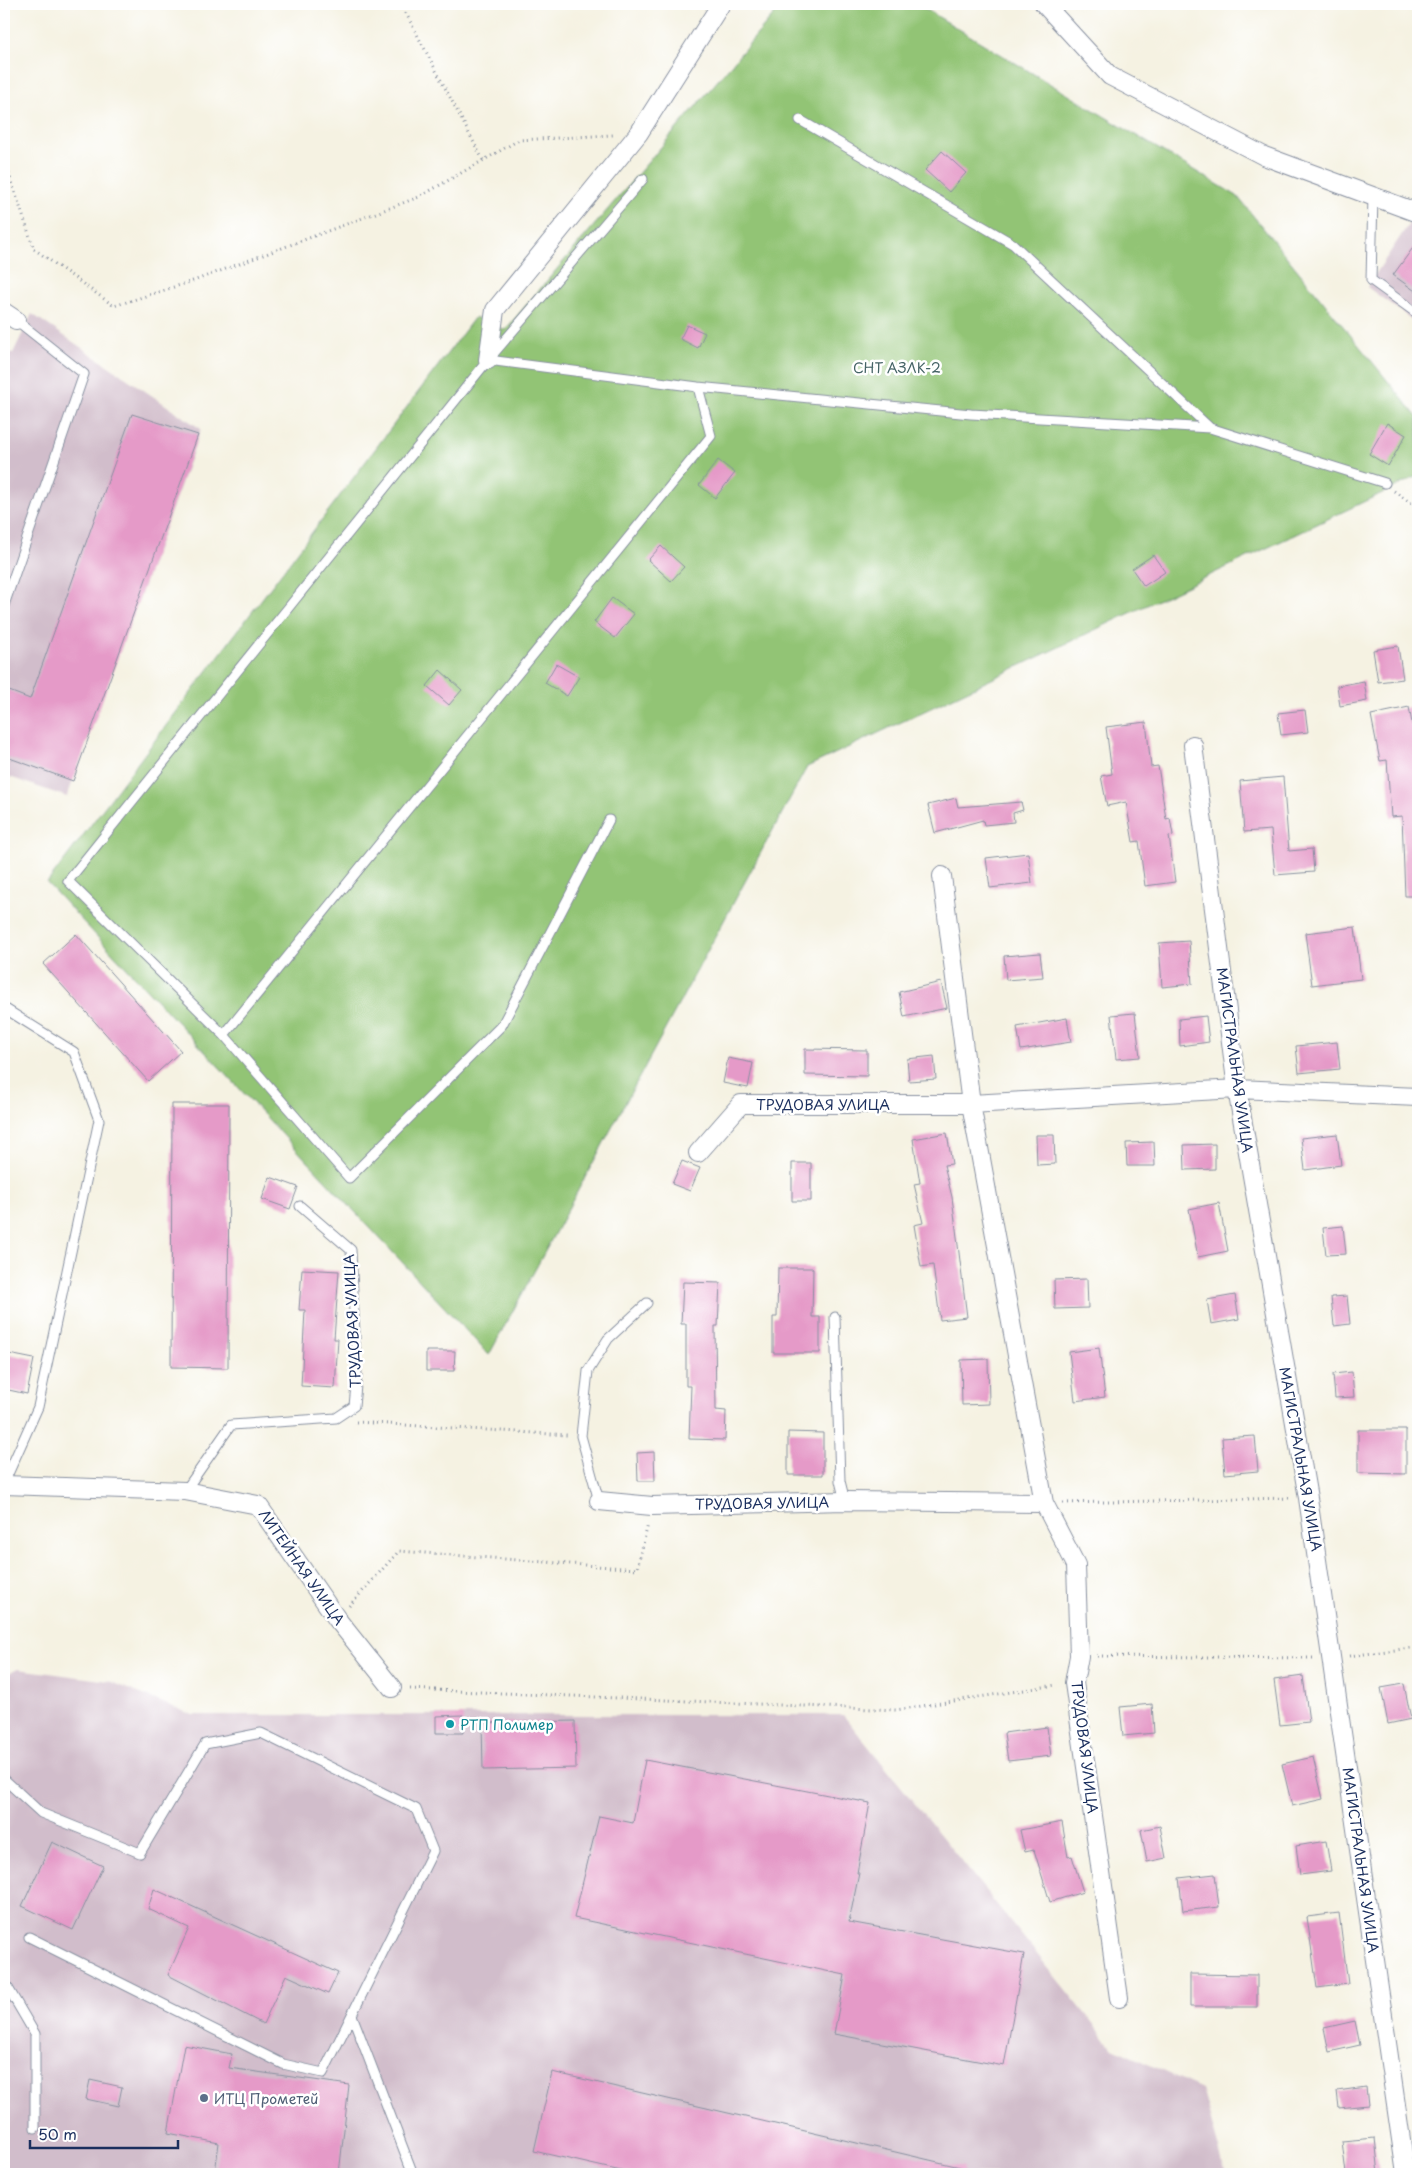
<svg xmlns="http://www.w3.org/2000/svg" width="1422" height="2178" font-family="'Playpen Sans',sans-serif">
<rect width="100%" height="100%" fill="#fff"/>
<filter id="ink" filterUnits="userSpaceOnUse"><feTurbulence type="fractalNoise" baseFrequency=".02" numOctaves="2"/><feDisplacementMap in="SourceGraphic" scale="10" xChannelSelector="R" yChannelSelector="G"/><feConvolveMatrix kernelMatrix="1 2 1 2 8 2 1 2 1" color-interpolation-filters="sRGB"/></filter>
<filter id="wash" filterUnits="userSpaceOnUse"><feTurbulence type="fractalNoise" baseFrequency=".0096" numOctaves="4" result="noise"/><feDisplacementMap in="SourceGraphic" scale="20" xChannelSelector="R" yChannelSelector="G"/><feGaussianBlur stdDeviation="1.12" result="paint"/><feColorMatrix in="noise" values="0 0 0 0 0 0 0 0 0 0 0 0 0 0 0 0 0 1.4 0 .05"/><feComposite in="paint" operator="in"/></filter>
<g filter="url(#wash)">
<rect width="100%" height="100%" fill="#f5f2e2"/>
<!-- industrial -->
<path fill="#d1bdcb" d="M1412,219L1418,222V324L1367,287Z
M32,314L201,429L67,797L4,775V351L13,353Z
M18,1669L109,1681L193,1715H843L1113,2048L1202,2089L1226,2174H4V1676Z"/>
<!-- green -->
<path fill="#92c475" stroke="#567a6a" d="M783,4H917L1237,196L1418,418V476L807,767L489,1355L47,883L475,317L505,330Z"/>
<g id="blocks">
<!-- building -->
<path fill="#e59ac8" d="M942,151L966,173L949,192L925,170Z
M1418,241V293L1393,275Z
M687,325L705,333L698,348L680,339Z
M132,414L198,435L73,781L4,756V689L30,699Z
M1387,423L1406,435L1388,466L1369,454Z
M718,460L735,473L715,498L699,485Z
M661,546L684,567L671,581L648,560Z
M1153,555L1165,572L1144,586L1132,569Z
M612,598L634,614L615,638L594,622Z
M1398,646L1403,679L1378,682L1373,650Z
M556,664L579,677L567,696L545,683Z
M440,670L462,690L449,705L427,686Z
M1364,681L1367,701L1340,706L1337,686Z
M1409,707L1418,755V896H1405L1402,816L1391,817L1387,760L1380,761L1371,715Z
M1305,710L1308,732L1281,735L1278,713Z
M1146,722L1151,767L1158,766L1166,819L1170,818L1173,835L1169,836L1175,882L1145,886L1139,841L1133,842L1126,802L1107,806L1101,776L1112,774L1106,727Z
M1283,777L1289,851L1312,849L1314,872L1275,875L1271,830L1244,832L1240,781Z
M956,798L958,807L1021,802L1023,810L1013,813L1014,822L984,825L983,820L935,833L928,805Z
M1028,853L1032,883L990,888L986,858Z
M1355,927L1361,979L1312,985L1305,933Z
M76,934L181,1051L148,1081L43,964Z
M1189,941L1192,984L1162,987L1159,943Z
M1040,953L1043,977L1006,980L1004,956Z
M941,982L947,1008L904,1017L899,992Z
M1135,1013L1140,1057L1116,1059L1111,1015Z
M1206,1016L1209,1042L1180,1046L1179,1019Z
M1067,1018L1071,1042L1021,1050L1017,1027Z
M1337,1042L1340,1069L1299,1073L1296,1046Z
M805,1049L867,1050V1076L805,1075Z
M934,1056L936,1079L909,1081L907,1059Z
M728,1058L753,1063L748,1088L723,1083Z
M172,1104H229L228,1368L171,1367Z
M947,1133L952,1164L944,1165L952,1197L967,1317L940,1320L933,1265L921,1267L914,1225L923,1223L914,1184L920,1183L913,1139Z
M1337,1134L1341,1165L1305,1170L1301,1138Z
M1036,1135H1054L1055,1164L1037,1165Z
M1154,1142L1155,1166H1127L1126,1143Z
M1215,1144V1169L1185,1170L1184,1145Z
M682,1161L700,1168L690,1191L672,1184Z
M792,1163H811V1201H792Z
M270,1177L298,1187L290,1209L262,1199Z
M1219,1203L1228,1251L1198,1257L1189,1209Z
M1343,1226L1346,1254L1326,1255L1323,1228Z
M778,1268H813L812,1317H820V1353H773V1317H777Z
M302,1269L339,1271L334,1339H338L335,1388L301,1386L305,1310H299Z
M1087,1279L1088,1308L1055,1309L1054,1280Z
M683,1282L720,1283L718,1326H715L716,1410L726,1411L725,1440L689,1439L691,1386H686V1324H681Z
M1235,1295L1239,1319L1211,1324L1207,1300Z
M1347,1296L1350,1324L1334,1326L1331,1297Z
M1099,1348L1105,1397L1075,1401L1069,1352Z
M426,1351H455L454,1371H426Z
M4,1353L34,1359L27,1394L4,1389Z
M988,1359L989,1404L962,1405L961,1360Z
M1352,1372L1354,1397L1335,1398L1333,1374Z
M1358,1430H1406V1474L1358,1473Z
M788,1432L823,1433V1475H788Z
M1255,1436L1258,1471L1225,1474L1222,1438Z
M654,1452L655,1481H638L637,1453Z
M1303,1676L1309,1722L1280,1725L1274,1680Z
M1404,1684L1411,1719L1388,1724L1381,1688Z
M1152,1704L1154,1733L1123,1736L1120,1707Z
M463,1715V1733H436V1716Z
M575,1721L576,1768L483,1770L482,1723Z
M1047,1727L1051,1756L1008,1761L1004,1733Z
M1313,1757L1323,1799L1292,1806L1282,1764Z
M645,1760L870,1803L857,1873H859L849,1922L1024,1954L1004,2066L834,2034L845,1975L574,1918L599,1816L633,1823Z
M1062,1822L1068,1857L1072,1856L1083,1892L1050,1902L1034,1850L1025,1852L1020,1830Z
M1160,1826L1166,1858L1147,1862L1141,1830Z
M1326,1841L1331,1871L1300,1875L1296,1846Z
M52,1842L103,1866L73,1930L22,1906Z
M1215,1874L1219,1907L1183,1911L1179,1878Z
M154,1889L338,1973L328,1994L286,1975L263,2024L168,1975L189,1928L148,1909Z
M1339,1913L1348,1984L1317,1988L1307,1917Z
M1190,1974L1257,1975V2007H1190Z
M1355,2021L1360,2045L1329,2052L1324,2028Z
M184,2045L232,2054L229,2068L349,2085L339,2174H232L215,2172L219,2143L168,2133Z
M552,2072L964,2168L963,2174H634L534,2151Z
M90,2080L122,2087L118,2106L86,2099Z
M1366,2087L1368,2105L1339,2108L1337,2091Z
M1375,2138L1379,2174H1346L1342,2141Z"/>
</g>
</g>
<g filter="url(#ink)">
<use href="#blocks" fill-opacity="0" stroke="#8890a0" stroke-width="1"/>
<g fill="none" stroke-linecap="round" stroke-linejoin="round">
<defs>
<path id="lane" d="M1373,196L1371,280L1418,314
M488,360L698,387L971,414L1210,428L1013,244L800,120
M1210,428L1385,483
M4,605L84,374L16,320
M609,820L502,1025L349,1178L224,1035L68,881L488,360L643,179
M4,1008L74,1052L99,1120L38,1407L4,1483
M224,1035L711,436L698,387
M835,1317L840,1481L845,1501
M185,1491L231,1425L336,1418L354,1406L357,1375L351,1250L300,1206
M599,1501L581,1436L588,1371L608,1339L647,1303
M4,1779L41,1813L140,1853L205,1744L261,1733L416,1809L433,1851L323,2073L283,2064L29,1937
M4,1981L35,2034V2128
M352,2015L413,2174"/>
<path id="street" d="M1044,4L1110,76L1264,156L1418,213
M4,312L16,320
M488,360L495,310L639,133L721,4
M1193,745L1237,1089L1308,1498L1406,2174
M942,876L971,1104L1044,1503L1076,1565L1079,1656L1074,1683L1119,1998
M698,1153L741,1104H971L1237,1089L1418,1097
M4,1485L185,1491L258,1505L337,1619L392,1688
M599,1501L652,1506L845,1501L1044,1503"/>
</defs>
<!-- lane casing -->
<use href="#lane" stroke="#8890a0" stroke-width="11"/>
<!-- street casing -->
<use href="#street" stroke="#8890a0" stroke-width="20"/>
<!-- path -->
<path stroke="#8890a0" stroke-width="3" stroke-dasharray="1 4" stroke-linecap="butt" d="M401,4L483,160
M4,159L34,249L114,306L196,280L419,197L519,140L613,135
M1394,491L1418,508
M356,1422L567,1435
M1063,1503L1290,1498
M349,1606L399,1551L637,1569L648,1524
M1097,1656L1313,1658
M1349,1656L1418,1647
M410,1689L896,1710L1056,1685"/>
<!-- lane -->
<use href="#lane" stroke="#fff" stroke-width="9"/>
<!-- street -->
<use href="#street" stroke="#fff" stroke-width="18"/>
</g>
</g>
<!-- markers -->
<circle fill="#0f9aa8" stroke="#fff" stroke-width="2" cx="450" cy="1724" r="5"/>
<circle fill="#5c6f8a" stroke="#fff" stroke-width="2" cx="204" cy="2098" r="5"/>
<g text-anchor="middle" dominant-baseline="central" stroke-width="5" stroke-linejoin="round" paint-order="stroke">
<!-- park labels -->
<g font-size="14" fill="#456366" stroke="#fff">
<text x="897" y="367">СНТ АЗЛК-2</text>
</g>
<!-- street labels -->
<g font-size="14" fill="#1b2f5e" stroke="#fff">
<text transform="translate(1235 1060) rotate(82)">МАГИСТРАЛЬНАЯ УЛИЦА</text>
<text x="823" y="1104">ТРУДОВАЯ УЛИЦА</text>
<text transform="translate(352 1321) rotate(-93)">ТРУДОВАЯ УЛИЦА</text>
<text transform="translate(1301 1459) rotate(80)">МАГИСТРАЛЬНАЯ УЛИЦА</text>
<text transform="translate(762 1503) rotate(-1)">ТРУДОВАЯ УЛИЦА</text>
<text transform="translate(302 1567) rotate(55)">ЛИТЕЙНАЯ УЛИЦА</text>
<text transform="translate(1085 1747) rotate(83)">ТРУДОВАЯ УЛИЦА</text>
<text transform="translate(1361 1860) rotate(82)">МАГИСТРАЛЬНАЯ УЛИЦА</text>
</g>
<!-- culture labels -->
<g font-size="14" fill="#0d838f" stroke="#fff" text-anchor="start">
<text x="460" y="1724">РТП Полимер</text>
</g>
<!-- service labels -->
<g font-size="14" fill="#4e5e75" stroke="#fff" text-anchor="start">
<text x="214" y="2098">ИТЦ Прометей</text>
</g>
</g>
<!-- margin -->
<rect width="1422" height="2178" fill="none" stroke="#fff" stroke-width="20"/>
<!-- scale -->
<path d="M30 2140v8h148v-8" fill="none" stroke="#1b2f5e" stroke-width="2.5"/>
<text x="38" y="2140" font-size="15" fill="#1b2f5e" stroke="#ffffff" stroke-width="4" paint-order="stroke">50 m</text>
</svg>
